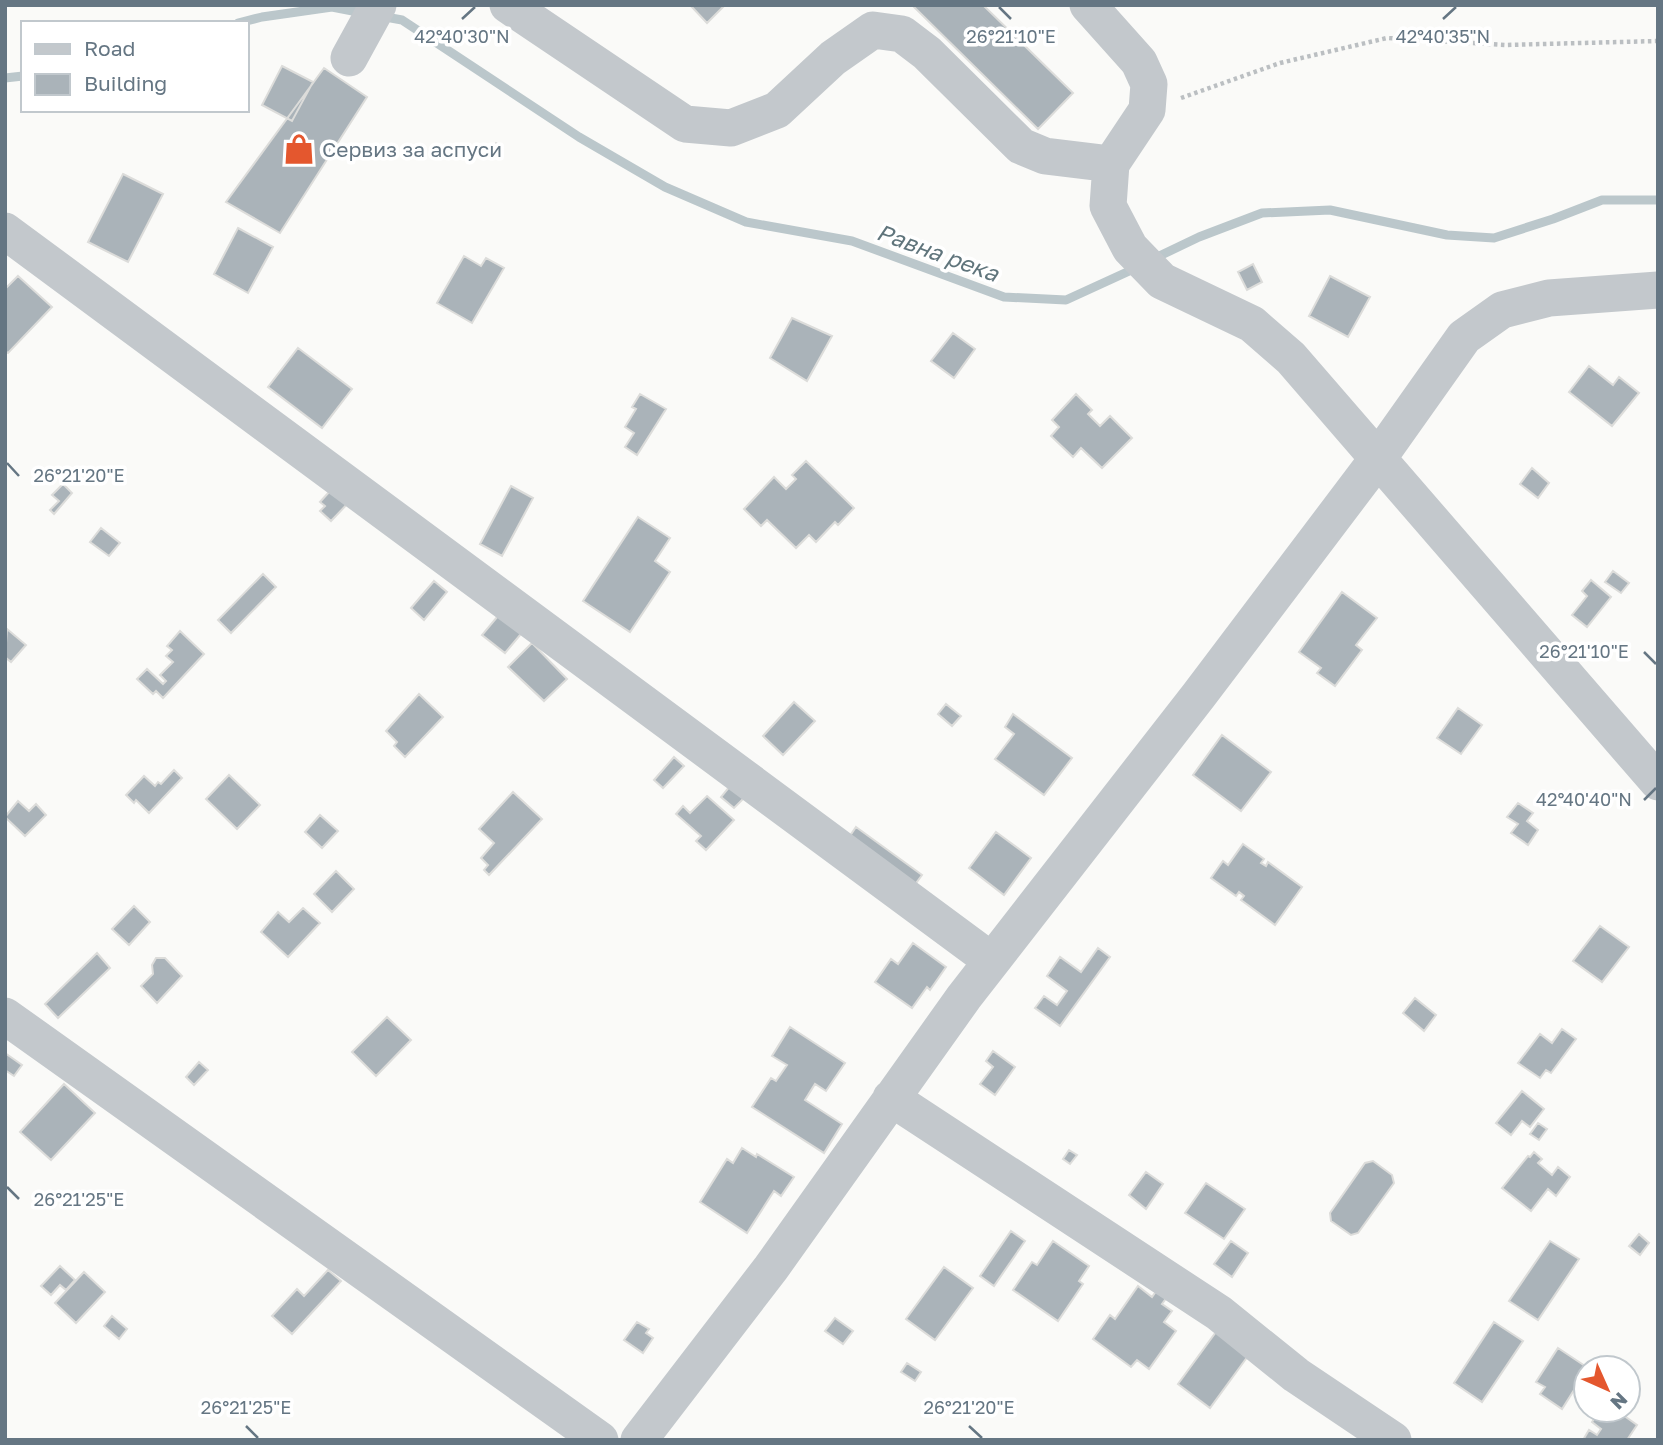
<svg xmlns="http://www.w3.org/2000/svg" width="1663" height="1445" font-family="'Golos Text',sans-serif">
<rect width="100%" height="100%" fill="#fafaf8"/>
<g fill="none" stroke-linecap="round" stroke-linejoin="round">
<!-- stream -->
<path stroke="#bbc7cb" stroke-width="9" d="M380,16L402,20L579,137L665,187L746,222L852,241L1004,297L1066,300L1138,267
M238,23L262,17L332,7L363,13
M5,78L23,76
M1153,259L1199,237L1262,213L1330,210L1447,235L1494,238L1553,219L1602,200H1658"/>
</g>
<!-- building -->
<path fill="#aab3b9" stroke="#dcdcda" stroke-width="2" d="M690,5H725L707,23Z
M912,5H983L1073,93L1038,129Z
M282,66L313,82L292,121L262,105Z
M324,68L367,97L280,233L226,202Z
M496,143L502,147L496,156L489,152Z
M123,174L163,194L128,262L88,242Z
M238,228L273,247L248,293L214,274Z
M464,256L481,266L486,258L504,268L472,323L437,303Z
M1253,264L1262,282L1247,290L1238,272Z
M18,276L52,307L8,353L5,351V289Z
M1330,276L1370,297L1348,337L1309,316Z
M792,318L832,336L807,381L770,358Z
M953,333L975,349L954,378L931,361Z
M298,348L352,389L322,428L268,387Z
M1589,366L1613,385L1619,377L1639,393L1612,426L1569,392Z
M640,394L666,409L637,455L625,447L634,433L625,427L636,409L632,407Z
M1076,394L1092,410L1088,414L1100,426L1110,416L1132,438L1102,468L1081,448L1073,457L1051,436L1059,427L1052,420Z
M806,461L854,508L838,525L835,522L816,542L809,535L796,548L767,520L761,526L744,509L774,477L786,489L796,479L792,475Z
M1532,468L1549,483L1538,498L1520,484Z
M63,484L72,493L54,514L50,510L59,501L52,495Z
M511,486L533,498L502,556L480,544Z
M330,491L353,498L331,521L320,511L325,506L320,502Z
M638,517L670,538L655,561L670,572L630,632L583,601Z
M101,528L120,543L109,556L90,542Z
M1613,571L1629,583L1621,593L1605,582Z
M263,574L276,587L231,633L218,620Z
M1591,580L1611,597L1587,627L1572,615L1587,596L1582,591Z
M434,581L447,592L424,620L411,608Z
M1342,592L1377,618L1356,645L1362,650L1335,686L1317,673L1321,668L1299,652Z
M503,610L526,628L505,653L482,635Z
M7,629L26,645L11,662L5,657Z
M180,631L204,654L163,698L156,691L153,694L137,679L147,669L163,684L166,681L160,675L173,662L166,656L172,650L167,646Z
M532,643L567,679L544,701L508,667Z
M419,694L443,717L405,757L394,746L397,742L386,731Z
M794,702L815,721L783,755L763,736Z
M946,704L961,716L952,726L938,714Z
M1458,708L1482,725L1461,754L1437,738Z
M1013,714L1072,758L1044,795L995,759L1014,734L1005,727Z
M1222,735L1271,772L1241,811L1193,775Z
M674,757L684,766L663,788L654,780Z
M174,770L182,778L149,813L136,800L134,803L126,795L144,776L155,786L158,782L161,784Z
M229,775L260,805L237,829L206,799Z
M730,786L744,798L734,808L721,797Z
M513,792L542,819L489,875L484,870L488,865L481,858L494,843L479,829Z
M707,796L734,820L706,850L696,841L701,836L676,814L683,806L690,813Z
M18,801L29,811L36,804L46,815L25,836L5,817Z
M1518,803L1533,813L1527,821L1538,830L1528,845L1511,833L1518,824L1507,817Z
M320,815L338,831L322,848L305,832Z
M856,827L922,875L908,894L843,846Z
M996,832L1031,858L1004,895L969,868Z
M1243,844L1264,859L1261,863L1266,866L1268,862L1302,887L1275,925L1241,900L1244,896L1239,892L1236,896L1211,878L1223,861L1228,865Z
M336,871L354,889L332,912L314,894Z
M134,906L150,922L129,945L112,929Z
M303,908L320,923L288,957L261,932L278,912L289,922Z
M1600,926L1629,947L1602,982L1573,961Z
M913,943L946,967L930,990L927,987L912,1008L875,982L891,959L898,964Z
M1098,948L1110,957L1060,1026L1035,1008L1044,996L1057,1005L1067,991L1047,976L1060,957L1081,972Z
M97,953L110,968L58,1018L45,1004Z
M156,958H165L182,976L157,1003L141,986L153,974L152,965Z
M1415,998L1436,1015L1424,1031L1403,1013Z
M387,1017L411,1040L376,1076L352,1052Z
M790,1027L845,1063L826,1091L815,1084L805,1100L842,1124L824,1153L752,1107L771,1078L776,1081L787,1065L772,1056Z
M1562,1029L1576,1039L1551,1073L1546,1070L1540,1078L1518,1063L1540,1034L1552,1043Z
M993,1051L1015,1067L995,1095L980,1084L993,1067L986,1061Z
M5,1053L22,1065L14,1076L5,1070Z
M199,1062L208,1070L194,1085L186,1077Z
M64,1084L95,1113L51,1160L20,1132Z
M1522,1091L1544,1109L1530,1127L1522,1121L1511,1135L1496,1123Z
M1538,1123L1547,1129L1539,1140L1530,1134Z
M742,1148L756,1157L757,1154L794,1177L781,1196L774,1191L747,1233L700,1202L727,1159L733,1163Z
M1069,1150L1077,1155L1070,1164L1063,1159Z
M1534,1152L1542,1159L1538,1163L1552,1175L1558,1167L1570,1177L1556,1196L1548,1189L1531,1211L1502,1188L1528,1156L1530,1157Z
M1373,1161L1392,1175L1394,1183L1358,1233L1351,1235L1331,1221L1330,1213L1365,1163Z
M1146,1172L1163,1184L1146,1209L1129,1195Z
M1206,1183L1245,1209L1224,1239L1185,1213Z
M1011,1231L1025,1241L994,1286L980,1276Z
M1639,1234L1649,1243L1640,1255L1629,1246Z
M1053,1241L1089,1266L1079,1281L1083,1284L1058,1321L1013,1290L1032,1262L1037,1265Z
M1231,1241L1248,1253L1232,1277L1214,1264Z
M1550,1241L1579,1259L1538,1320L1509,1301Z
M60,1266L75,1280L66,1290L60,1285L51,1295L41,1286Z
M944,1267L973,1288L935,1340L906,1319Z
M328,1270L341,1281L292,1334L272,1316L297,1289L304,1296Z
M84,1272L105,1292L76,1323L55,1303Z
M1138,1286L1152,1297L1157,1290L1167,1297L1162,1304L1172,1311L1164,1322L1176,1331L1149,1369L1137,1360L1131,1367L1093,1339L1110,1315L1115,1319Z
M112,1316L127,1329L119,1339L104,1326Z
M835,1318L853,1331L843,1344L825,1331Z
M637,1322L649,1329L646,1333L653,1338L643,1353L624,1340Z
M1494,1322L1523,1341L1482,1402L1454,1383Z
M1216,1332L1248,1356L1210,1408L1178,1384Z
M1558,1348L1588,1368L1562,1409L1540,1394L1545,1387L1536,1382Z
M907,1363L921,1372L915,1381L901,1372Z
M1600,1410H1616L1637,1425L1627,1440H1583L1589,1430L1597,1435L1601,1429L1592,1422Z"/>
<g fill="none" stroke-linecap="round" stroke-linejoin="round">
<!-- path -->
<path stroke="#bbbfc2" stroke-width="4.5" stroke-dasharray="3.5 3.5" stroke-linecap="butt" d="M1181,98L1280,63L1387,38L1505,45L1658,41"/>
<!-- minor -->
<path stroke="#c3c8cc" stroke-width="37" d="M508,5L685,124L731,128L777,110L833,58L873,30L902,34L927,53L1021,146L1045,156L1111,164
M1088,5L1139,62L1149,84L1147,110L1111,164L1108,206L1130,248L1162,281L1252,324L1291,358L1658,782
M349,58L378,5
M5,231L992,961
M5,1016L600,1440
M891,1098L1219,1313L1296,1375L1393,1440
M639,1440L771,1268L964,997L1199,695L1379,457L1464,337L1502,310L1549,298L1658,290"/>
</g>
<!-- ticks -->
<path fill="none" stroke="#657683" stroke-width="2.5" d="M999,7L1011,19M462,19L475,7M1443,19L1456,7M7,463L19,476M1644,652L1656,664M1644,800L1656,788M7,1187L19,1199M246,1426L258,1438M969,1426L982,1438"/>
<!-- icons -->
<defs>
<symbol id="shop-bare" viewBox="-9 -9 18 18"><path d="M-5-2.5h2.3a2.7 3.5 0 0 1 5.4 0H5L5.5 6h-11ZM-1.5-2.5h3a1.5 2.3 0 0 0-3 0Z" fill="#e4572e" stroke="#fff" stroke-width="2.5" paint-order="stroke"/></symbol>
</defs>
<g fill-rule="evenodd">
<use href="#shop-bare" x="277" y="127" width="44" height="44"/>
</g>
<g text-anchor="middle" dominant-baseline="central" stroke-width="7" stroke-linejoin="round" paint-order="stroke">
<!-- poi labels -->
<g font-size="21" fill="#657683" stroke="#fff" text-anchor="start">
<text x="322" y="149">Сервиз за аспуси</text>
</g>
<!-- water labels -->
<g font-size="23" font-style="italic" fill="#60757c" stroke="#fff">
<text transform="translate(938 252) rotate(20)">Равна река</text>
</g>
</g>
<g font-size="18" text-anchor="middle" fill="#657683" stroke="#fff" stroke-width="7" stroke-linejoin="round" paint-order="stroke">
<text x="462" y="43">42°40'30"N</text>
<text x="1011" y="43">26°21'10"E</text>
<text x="1443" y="43">42°40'35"N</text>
<text x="79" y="482">26°21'20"E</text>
<text x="1584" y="658">26°21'10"E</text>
<text x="1584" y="806">42°40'40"N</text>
<text x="79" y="1206">26°21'25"E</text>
<text x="246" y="1414">26°21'25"E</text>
<text x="969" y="1414">26°21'20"E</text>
</g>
<!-- border -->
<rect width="1663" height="1445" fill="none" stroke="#657683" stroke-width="14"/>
<!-- legend -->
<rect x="21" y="21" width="228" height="91" fill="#ffffff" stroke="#c1c8cd" stroke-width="2"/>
<rect x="35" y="44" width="35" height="10" fill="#c3c8cc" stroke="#c1c8cd" stroke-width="2"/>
<text x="84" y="56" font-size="21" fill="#657683">Road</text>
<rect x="35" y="74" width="35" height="21" fill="#aab3b9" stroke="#c1c8cd" stroke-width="2"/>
<text x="84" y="91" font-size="21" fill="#657683">Building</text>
<!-- north arrow -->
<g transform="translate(1607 1389) rotate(135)"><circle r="33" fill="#ffffff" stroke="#c1c8cd" stroke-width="2"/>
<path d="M0-5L12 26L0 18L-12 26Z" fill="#e4572e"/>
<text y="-10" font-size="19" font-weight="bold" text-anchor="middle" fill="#657683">N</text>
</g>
</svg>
